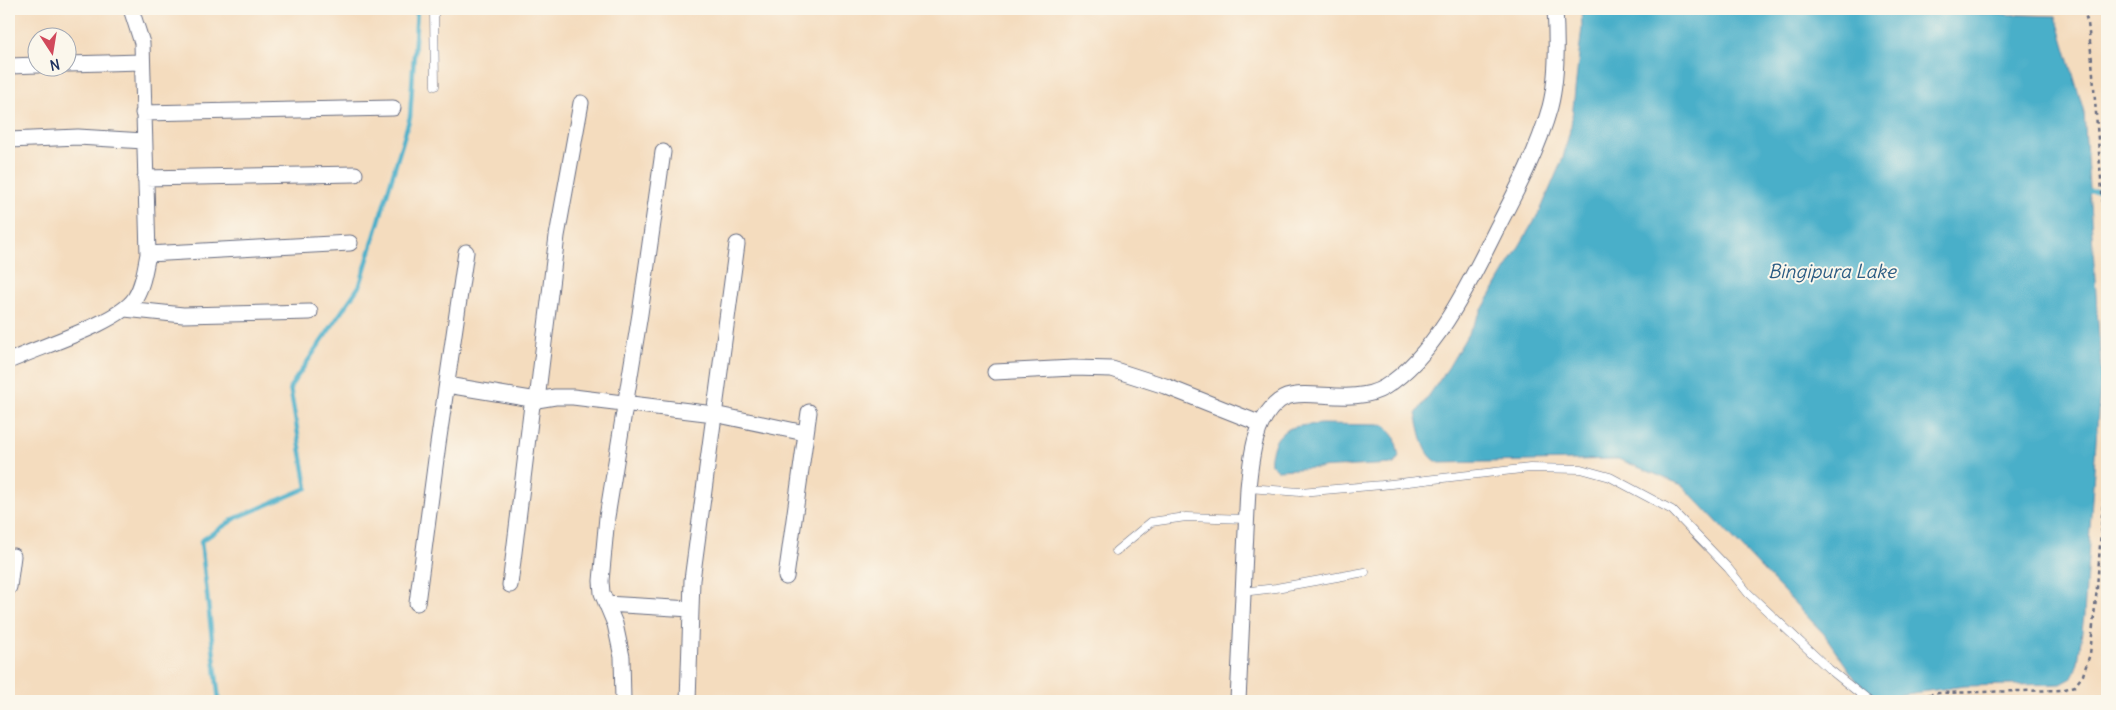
<svg xmlns="http://www.w3.org/2000/svg" width="2116" height="710" font-family="Delius,sans-serif">
<rect width="100%" height="100%" fill="#fbf7ec"/>
<filter id="ink" filterUnits="userSpaceOnUse"><feTurbulence type="fractalNoise" baseFrequency=".02" numOctaves="2"/><feDisplacementMap in="SourceGraphic" scale="10" xChannelSelector="R" yChannelSelector="G"/><feConvolveMatrix kernelMatrix="1 2 1 2 8 2 1 2 1" color-interpolation-filters="sRGB"/></filter>
<filter id="wash" filterUnits="userSpaceOnUse"><feTurbulence type="fractalNoise" baseFrequency=".0096" numOctaves="4" result="noise"/><feDisplacementMap in="SourceGraphic" scale="20" xChannelSelector="R" yChannelSelector="G"/><feGaussianBlur stdDeviation="1.12" result="paint"/><feColorMatrix in="noise" values="0 0 0 0 0 0 0 0 0 0 0 0 0 0 0 0 0 1.4 0 .05"/><feComposite in="paint" operator="in"/></filter>
<g filter="url(#wash)">
<rect width="100%" height="100%" fill="#f4dcbe"/>
<!-- water -->
<path fill="#49afc9" stroke="#326f94" d="M1581,9H1895L1929,12L2056,16L2084,112L2101,369L2084,615L2078,663L2072,678L2061,684L1964,686L1877,698L1865,693L1824,634L1682,485L1618,459L1440,463C1422,456 1421,431 1416,414L1448,368L1541,209L1563,158L1571,126L1582,27Z
M1321,424L1385,425L1395,437L1399,457L1394,464L1277,470L1271,464C1270,457 1272,451 1274,445C1282,424 1301,426 1321,424Z"/>
<g fill="none" stroke-linecap="round" stroke-linejoin="round">
<!-- stream -->
<path stroke="#49afc9" stroke-width="4.5" d="M2085,191L2107,190
M219,701L201,541L236,518L307,488L290,387L360,285L410,117L417,9"/>
</g>
</g>
<g filter="url(#ink)">
<g fill="none" stroke-linecap="round" stroke-linejoin="round">
<defs>
<path id="lane" d="M434,9L435,86
M1248,488L1300,492L1382,485L1530,468L1581,469L1610,477L1672,510L1728,568L1748,593L1829,669L1869,701
M1116,551L1151,522L1186,517L1246,519
M1242,592L1276,588L1365,572"/>
<path id="street" d="M68,64L142,62
M9,66L38,65
M143,113L393,108
M9,140L78,137L144,141
M145,178L355,174
M148,254L350,243
M125,309L183,315L310,312
M9,361C38,347 119,323 135,298C143,285 145,269 148,254L142,43L131,9
M995,372L1073,368L1112,369L1165,386L1261,424
M447,385L537,400L555,397H573L714,414L805,433
M786,577L809,412
M510,585L532,405L537,400L557,236L581,103
M9,587L13,556
M417,603L438,444L466,252
M606,604L691,609
M623,701L622,657L615,624L602,593L601,581L607,517L640,314L663,152
M688,701L692,580L737,244
M1238,701L1248,488C1251,459 1254,420 1279,401C1300,384 1351,408 1385,387C1436,355 1471,280 1497,228C1518,188 1538,150 1550,107C1558,76 1557,40 1555,9"/>
</defs>
<!-- lane casing -->
<use href="#lane" stroke="#676c80" stroke-width="9"/>
<!-- street casing -->
<use href="#street" stroke="#676c80" stroke-width="17"/>
<!-- path -->
<path stroke="#676c80" stroke-width="2.5" stroke-dasharray="4 4" stroke-linecap="butt" d="M2083,9L2088,23L2092,61L2107,257
M1881,701L1939,693L2062,690L2075,686L2083,675L2090,654L2097,588L2107,445"/>
<!-- lane -->
<use href="#lane" stroke="#fff" stroke-width="8"/>
<!-- street -->
<use href="#street" stroke="#fff" stroke-width="15"/>
</g>
</g>
<g text-anchor="middle" dominant-baseline="central" stroke-width="4" stroke-linejoin="round" paint-order="stroke">
<!-- water labels -->
<g font-size="19" font-style="italic" fill="#2b5c83" stroke="#fbf7ec">
<text x="1832" y="271">Bingipura Lake</text>
</g>
</g>
<!-- margin -->
<rect width="2116" height="710" fill="none" stroke="#fbf7ec" stroke-width="30"/>
<!-- north arrow -->
<g transform="translate(52 52) rotate(168)"><circle r="24" fill="#fbf7ec" stroke="#a1a7b3"/>
<path d="M0-4L9 19L0 12L-9 19Z" fill="#d1495b"/>
<text y="-8" font-size="14" font-weight="bold" text-anchor="middle" fill="#1b2f5e">N</text>
</g>
</svg>
